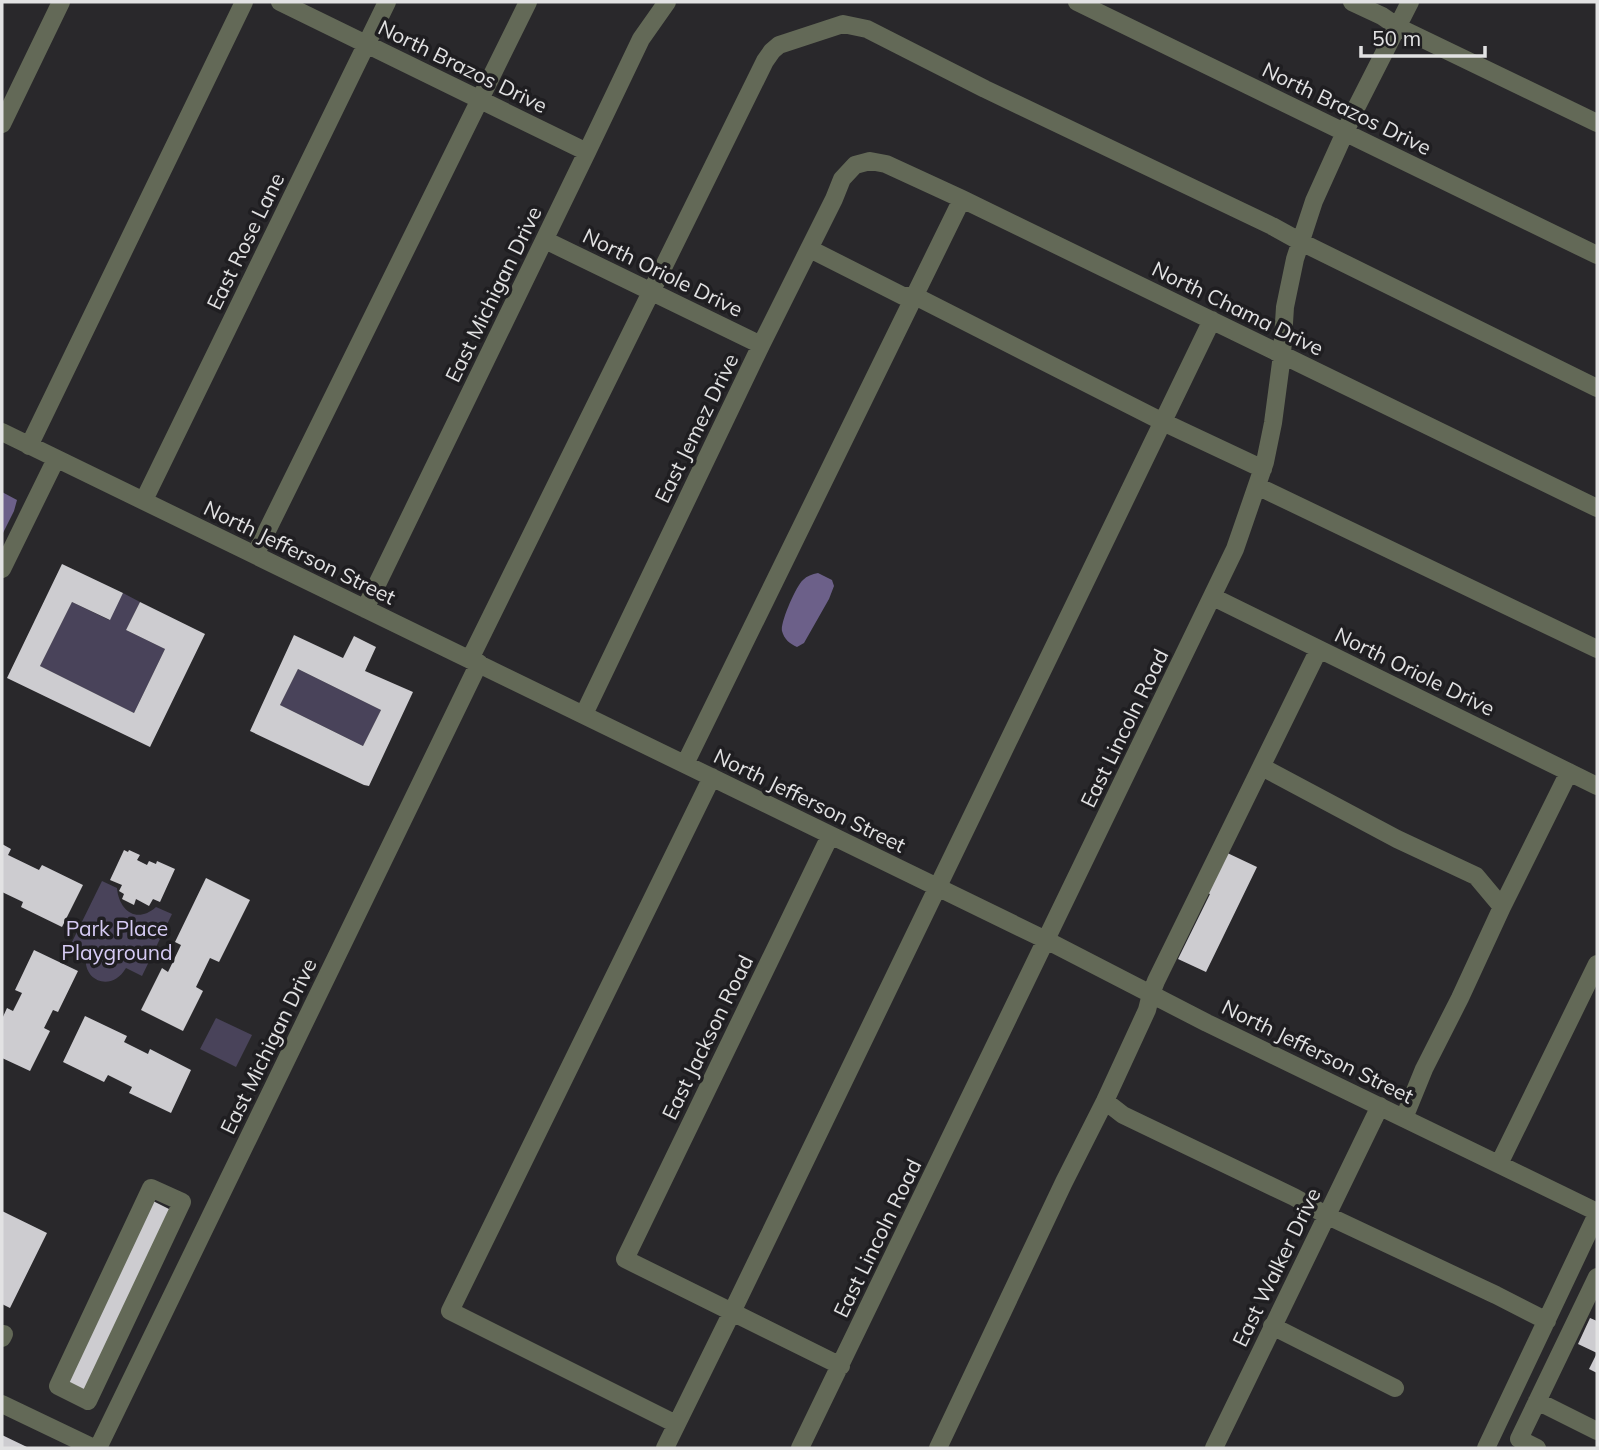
<svg xmlns="http://www.w3.org/2000/svg" width="1599" height="1450" font-family="Mulish,sans-serif">
<rect width="100%" height="100%" fill="#29282b"/>
<!-- green -->
<path fill="#49435a" d="M123,593L140,602L126,630L165,649L134,713L40,666L72,602L109,620Z
M298,669L381,710L363,746L280,705Z
M102,881L117,888C119,911 137,924 156,907L172,914L142,976L126,968C111,994 79,980 87,952L71,944Z
M216,1018L252,1035L236,1067L200,1049Z"/>
<!-- water -->
<path fill="#6c6089" d="M2,492L17,500L14,511L2,535Z
M818,573L832,580L834,586L829,599L804,643L797,647C790,644 784,639 782,631C780,623 796,586 803,580C807,576 812,574 818,573Z"/>
<!-- building -->
<path fill="#cdccd0" fill-rule="evenodd" d="M62,564L123,593L110,620L72,602L40,666L134,713L165,649L126,630L140,602L205,634L150,747L7,678Z
M294,635L343,658L354,636L376,647L365,671L413,692L369,786L364,785L250,731ZM298,669L381,710L363,746L280,705Z
M2,844L11,849L8,855L39,870L42,865L83,885L62,927L21,907L23,902L2,892Z
M124,850L128,852L129,850L140,855L137,860L147,865L149,861L156,864L157,861L175,869L160,902L153,899L149,906L136,899L134,905L122,899L124,894L119,891L122,885L110,880Z
M1221,850L1257,867L1206,972L1178,959L1210,894L1201,890Z
M206,878L250,900L219,962L210,958L196,987L203,991L183,1031L141,1010L162,968L168,972L181,945L175,942Z
M34,950L78,971L58,1012L53,1010L44,1028L50,1031L30,1071L2,1058V1019L7,1008L13,1011L22,993L15,990Z
M85,1016L127,1036L124,1042L148,1054L150,1049L191,1070L171,1113L129,1093L132,1087L108,1075L104,1082L63,1062Z
M153,1201L171,1210L84,1392L66,1383Z
M2,1211L47,1233L10,1308L2,1304Z
M1590,1318L1597,1321V1373L1589,1369L1597,1353L1578,1344Z
M2,1435L29,1448H2Z"/>
<g fill="none" stroke-linecap="round" stroke-linejoin="round">
<!-- minor -->
<path stroke="#636957" stroke-width="18" d="M280,2L587,152
M1077,2L1597,255
M1352,2L1382,16L1398,27L1597,123
M2,124L61,2
M545,240L761,345
M810,249L903,296H915L1163,422L1263,469
M2,432L1046,940L1207,1023L1597,1212
M29,446L244,2
M1257,486L1597,649
M144,500L387,2
M255,555L528,2
M2,569L56,459
M1213,597L1597,786
M365,609L587,152L641,39L667,2
M470,659L765,61L772,51L779,45L843,24L867,29L985,89L1272,226L1301,242L1597,388
M584,714L761,345L834,199L842,179L855,165L870,161L886,164L962,199L1597,508
M685,764L962,199
M1262,767L1397,839L1476,876L1502,907
M830,836L625,1259L841,1366
M1105,1101L1123,1115L1294,1197L1326,1215L1496,1295L1547,1321
M1404,1118L1424,1069L1460,998L1502,907L1569,772
M1499,1164L1597,964
M151,1188L182,1202L88,1401L58,1386Z
M1272,1326L1395,1388
M2,1334H4L2,1338
M1537,1401L1597,1431
M2,1404L94,1448
M676,1424L450,1311L712,777
M98,1448L479,663
M665,1448L732,1312L1212,320
M800,1448L1235,549L1265,462L1273,423L1282,355L1285,307L1295,259L1314,201L1356,108L1410,2
M938,1448L1064,1182L1105,1101L1147,1010L1151,994L1156,981L1319,649
M1214,1448L1380,1106
M1486,1448L1597,1214
M1537,1448L1519,1439L1597,1277"/>
</g>
<g text-anchor="middle" dominant-baseline="central" stroke-width="7" stroke-linejoin="round" paint-order="stroke">
<!-- street labels -->
<g font-size="21" fill="#e2e2e3" stroke="#1f1e21">
<text transform="translate(463 66) rotate(26)">North Brazos Drive</text>
<text transform="translate(1347 108) rotate(26)">North Brazos Drive</text>
<text transform="translate(245 241) rotate(-64)">East Rose Lane</text>
<text transform="translate(663 272) rotate(26)">North Oriole Drive</text>
<text transform="translate(493 294) rotate(-64)">East Michigan Drive</text>
<text transform="translate(1238 308) rotate(26)">North Chama Drive</text>
<text transform="translate(696 428) rotate(-64)">East Jemez Drive</text>
<text transform="translate(300 552) rotate(26)">North Jefferson Street</text>
<text transform="translate(1415 671) rotate(26)">North Oriole Drive</text>
<text transform="translate(1124 728) rotate(-64)">East Lincoln Road</text>
<text transform="translate(810 800) rotate(26)">North Jefferson Street</text>
<text transform="translate(707 1037) rotate(-64)">East Jackson Road</text>
<text transform="translate(268 1046) rotate(-64)">East Michigan Drive</text>
<text transform="translate(1318 1051) rotate(26)">North Jefferson Street</text>
<text transform="translate(877 1238) rotate(-64)">East Lincoln Road</text>
<text transform="translate(1276 1267) rotate(-64)">East Walker Drive</text>
</g>
<!-- park labels -->
<g font-size="21" fill="#d6cbf4" stroke="#1f1e21">
<text x="117" y="928">Park Place<tspan x="117" dy="24">Playground</tspan></text>
</g>
</g>
<!-- border -->
<rect width="1599" height="1450" fill="none" stroke="#e2e2e3" stroke-width="7"/>
<!-- scale -->
<path d="M1361 46v10h124v-10" fill="none" stroke="#e2e2e3" stroke-width="3.5"/>
<text x="1372" y="46" font-size="21" fill="#e2e2e3" stroke="#1f1e21" stroke-width="5" paint-order="stroke">50 m</text>
</svg>
